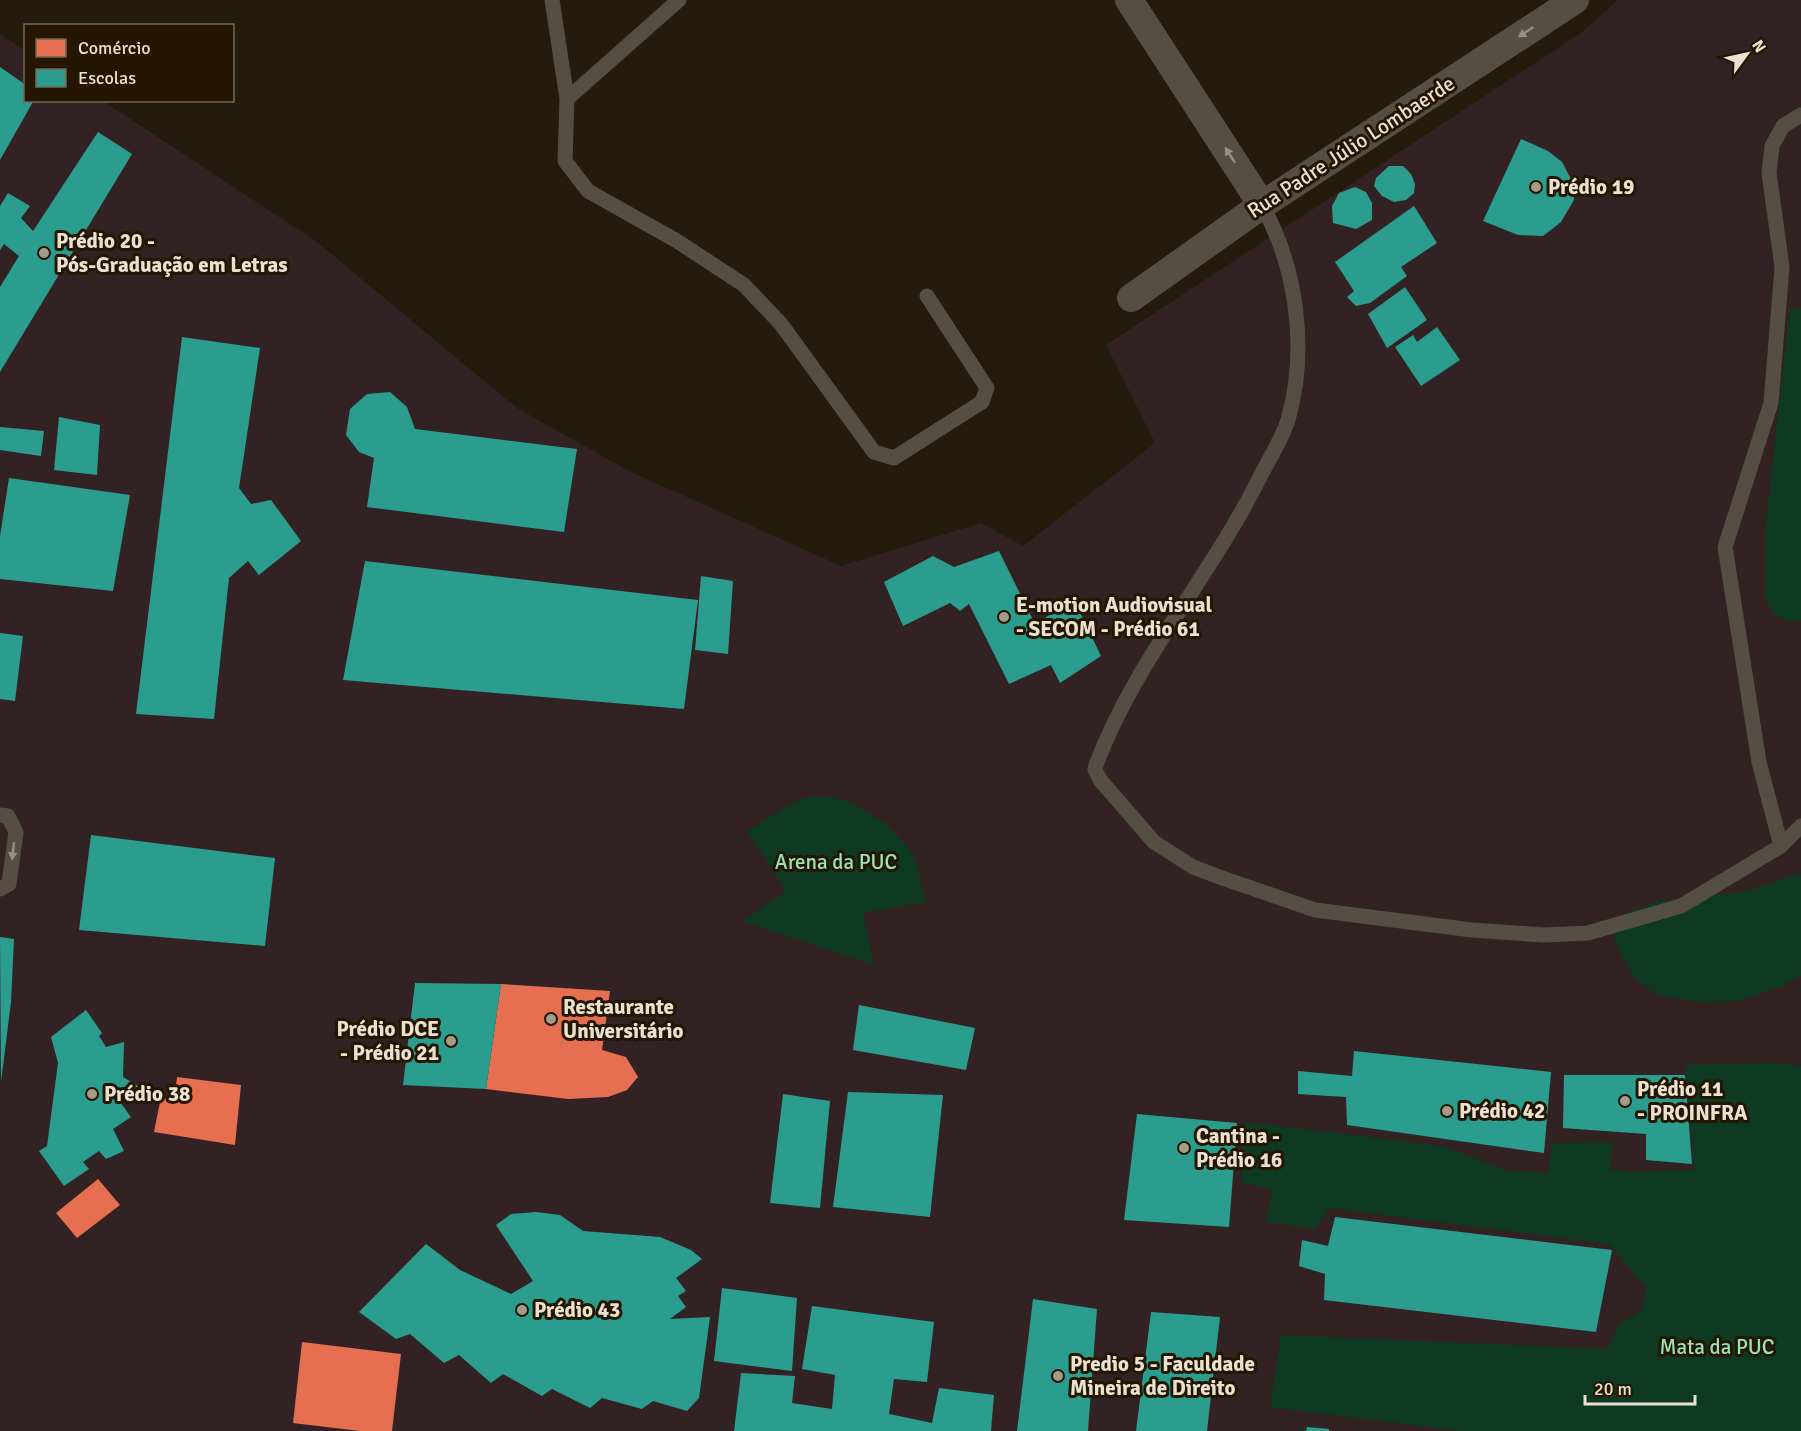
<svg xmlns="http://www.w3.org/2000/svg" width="1801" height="1431" font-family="Signika,sans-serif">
<rect width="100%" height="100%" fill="#231c0c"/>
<!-- education -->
<path fill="#332223" d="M1618,0H1801V1431H0V34L25,51L26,100L103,101L317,242L517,408L629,471L841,566L981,523L1023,546L1155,443L1106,345L1582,32Z"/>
<!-- green -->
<path fill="#0e3922" d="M1790,307L1801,309V621H1790L1775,615L1765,598V532Z
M821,796L846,800L887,824L914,855L926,902L863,913L874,965L743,921L786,891L747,831L799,799Z
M1801,873V975L1783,986L1738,1001L1698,1002L1655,994L1636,979L1622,957L1614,936L1623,914L1659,901L1744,892Z
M1773,1063L1801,1066V1431H1459L1270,1407L1281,1335L1608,1349L1619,1324L1642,1310L1646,1287L1609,1244L1330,1208L1315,1229L1266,1222L1272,1190L1241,1182L1245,1122L1443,1146L1507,1171L1548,1173L1552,1143L1613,1142L1610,1169L1629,1172L1694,1170L1685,1065Z"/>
<!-- shops -->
<path fill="#e76f51" d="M501,984L610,991L602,1050L626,1057L638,1077L627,1090L608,1097L568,1099L486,1089Z
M177,1077L241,1085L235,1145L154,1132L161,1097L174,1101Z
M98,1179L120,1205L77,1238L56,1213Z
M302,1342L401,1354L392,1431H360L293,1423Z"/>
<!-- schools -->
<path fill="#2a9d8f" d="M0,67L26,85V100H34L0,160Z
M98,132L132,154L0,372V287L19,256L4,244L0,250V206L8,193L30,206L21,218L33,231Z
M1521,139L1548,151L1562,162L1572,181L1574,200L1561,222L1543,236L1518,235L1483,221Z
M1389,166H1403L1411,174L1415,184L1414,193L1406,200L1394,202L1382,196L1374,186L1376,178Z
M1355,187L1366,192L1372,203V220L1356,229L1333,223L1332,206L1339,193Z
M1414,206L1437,243L1401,267L1407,276L1370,303L1356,306L1347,297L1354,291L1335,262Z
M1405,287L1427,320L1387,348L1368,314Z
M1437,327L1460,360L1421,386L1395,347L1413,335L1417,342Z
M182,337L260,348L239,488L251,504L271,500L301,541L259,575L248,561L229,578L214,719L136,714Z
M390,392L407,407L415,429L577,449L564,532L367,507L374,458L359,452L346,435L350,409L367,394Z
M59,417L100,425L97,475L54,470Z
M0,427L44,431L41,456L0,450Z
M9,478L130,495L113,591L0,579V536Z
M999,551L1035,624L1074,600L1101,656L1060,683L1051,665L1009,684L969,604L960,611L950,603L903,626L884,582L933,556L954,567Z
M365,561L698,600L684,709L343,680Z
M701,576L733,581L728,654L695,650Z
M0,633L23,636L15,701L0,699Z
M91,835L275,858L265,946L79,930Z
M0,937L14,939L11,1002L1,1082Z
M415,983L501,984L486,1089L403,1085Z
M859,1005L975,1028L966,1070L853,1050Z
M86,1010L102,1033L99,1036L106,1047L124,1042L123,1077L138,1086L120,1102L131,1117L113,1129L124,1151L106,1159L99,1151L83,1162L89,1169L64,1186L39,1151L47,1146L58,1063L51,1037Z
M1354,1051L1551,1072L1544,1153L1347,1125L1346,1097L1298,1094V1071L1352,1076Z
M1564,1075H1685L1692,1164L1646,1160V1134L1563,1128Z
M848,1092L943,1095L930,1217L833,1207Z
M783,1094L830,1101L820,1208L770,1203Z
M1137,1114L1237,1123L1229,1227L1124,1220Z
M536,1212L560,1215L583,1231L660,1237L691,1250L702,1259L676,1278L686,1291L678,1296L686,1307L670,1319L710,1317L699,1398L687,1411L653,1401L642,1409L602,1398L590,1408L552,1389L542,1396L503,1374L491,1383L459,1355L444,1363L410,1334L396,1339L359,1312L426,1244L460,1270L511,1294L533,1281L496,1225L511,1214Z
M1335,1217L1612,1250L1596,1332L1324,1300L1325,1274L1299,1266L1302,1240L1328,1246Z
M722,1288L797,1298L792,1371L714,1361Z
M1033,1299L1097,1309L1088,1431H1017Z
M812,1306L934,1322L927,1382L894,1379L889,1414L932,1423L939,1388L994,1395L991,1431H734L741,1373L795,1376L792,1403L832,1409L835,1375L802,1369Z
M1151,1312L1220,1317L1207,1431H1136Z
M1307,1427L1329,1429V1431H1306Z"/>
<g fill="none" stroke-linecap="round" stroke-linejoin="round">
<!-- service -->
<path stroke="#544f42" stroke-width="15" d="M552,0L567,99L565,161L588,191L677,241L744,285L781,324L874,452L894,458L982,402L987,388L927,296
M567,99L679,0
M1262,205C1297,268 1308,350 1288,420C1282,439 1269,459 1260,477C1211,576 1135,661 1096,765L1095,770L1101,781L1154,842L1193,867L1225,879L1315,910L1472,930L1544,935L1588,933L1681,906L1781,846L1801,826
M0,815L8,816L16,832L9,884L0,889
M1781,846L1759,762L1725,547L1771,403L1782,267L1769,173L1772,146L1783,126L1801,115"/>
<!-- minor -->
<path stroke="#544f42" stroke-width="28" d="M1129,0L1262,205
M1131,298L1262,205L1575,0"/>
</g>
<!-- one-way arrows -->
<defs><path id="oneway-solid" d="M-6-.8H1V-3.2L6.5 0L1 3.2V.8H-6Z" transform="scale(1.5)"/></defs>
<g fill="#989182">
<use href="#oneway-solid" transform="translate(1526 32) rotate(147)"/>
<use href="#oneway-solid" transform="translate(1230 155) rotate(-123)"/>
<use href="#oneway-solid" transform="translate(13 851) rotate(97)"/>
</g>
<!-- markers -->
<g fill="#a49c8b" stroke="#241600" stroke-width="2">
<circle cx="1536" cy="187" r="6"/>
<circle cx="44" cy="253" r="6"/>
<circle cx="1004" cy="617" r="6"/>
<circle cx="551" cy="1019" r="6"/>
<circle cx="451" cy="1041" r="6"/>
<circle cx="92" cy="1094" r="6"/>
<circle cx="1625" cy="1101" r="6"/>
<circle cx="1447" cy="1111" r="6"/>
<circle cx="1184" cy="1148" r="6"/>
<circle cx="522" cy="1310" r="6"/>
<circle cx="1058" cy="1376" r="6"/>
</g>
<g text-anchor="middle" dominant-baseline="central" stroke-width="6" stroke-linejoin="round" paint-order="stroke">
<!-- street labels -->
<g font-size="21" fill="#eae1d0" stroke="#241600">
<text transform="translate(1351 147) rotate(-33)">Rua Padre Júlio Lombaerde</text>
</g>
<!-- poi labels -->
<g font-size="21" font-weight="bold" fill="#eae1d0" stroke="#241600" text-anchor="start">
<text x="1548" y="187">Prédio 19</text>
<text x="56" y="241">Prédio 20 -<tspan x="56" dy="24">Pós-Graduação em Letras</tspan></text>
<text x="1016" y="605">E-motion Audiovisual<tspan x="1016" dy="24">- SECOM - Prédio 61</tspan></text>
<text x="563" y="1007">Restaurante<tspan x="563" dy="24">Universitário</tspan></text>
<text x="439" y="1029" text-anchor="end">Prédio DCE<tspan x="439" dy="24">- Prédio 21</tspan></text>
<text x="1637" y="1089">Prédio 11<tspan x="1637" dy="24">- PROINFRA</tspan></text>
<text x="104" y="1094">Prédio 38</text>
<text x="1459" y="1111">Prédio 42</text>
<text x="1196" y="1136">Cantina -<tspan x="1196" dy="24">Prédio 16</tspan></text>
<text x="534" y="1310">Prédio 43</text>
<text x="1070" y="1364">Predio 5 - Faculdade<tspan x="1070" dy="24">Mineira de Direito</tspan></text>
</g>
<!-- park labels -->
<g font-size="21" fill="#98e4b7" stroke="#241600">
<text x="836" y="862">Arena da PUC</text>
<text x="1717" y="1347">Mata da PUC</text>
</g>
</g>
<!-- legend -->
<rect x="24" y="24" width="210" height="78" fill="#241600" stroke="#736753" stroke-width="1.5"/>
<rect x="36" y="39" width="30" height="18" fill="#e76f51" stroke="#736753" stroke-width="1.5"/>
<text x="78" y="54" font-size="18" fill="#eae1d0">Comércio</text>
<rect x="36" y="69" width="30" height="18" fill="#2a9d8f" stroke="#736753" stroke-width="1.5"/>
<text x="78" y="84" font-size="18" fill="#eae1d0">Escolas</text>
<!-- north arrow -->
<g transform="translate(1747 54) rotate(57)" stroke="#241600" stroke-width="4.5" paint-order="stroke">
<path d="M0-4.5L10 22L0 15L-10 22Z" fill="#eae1d0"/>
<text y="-9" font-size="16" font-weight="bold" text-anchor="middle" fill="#eae1d0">N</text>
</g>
<!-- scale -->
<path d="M1585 1395v9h110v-9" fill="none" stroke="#eae1d0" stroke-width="3"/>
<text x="1594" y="1395" font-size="18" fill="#eae1d0" stroke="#241600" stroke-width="4.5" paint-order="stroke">20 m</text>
</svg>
